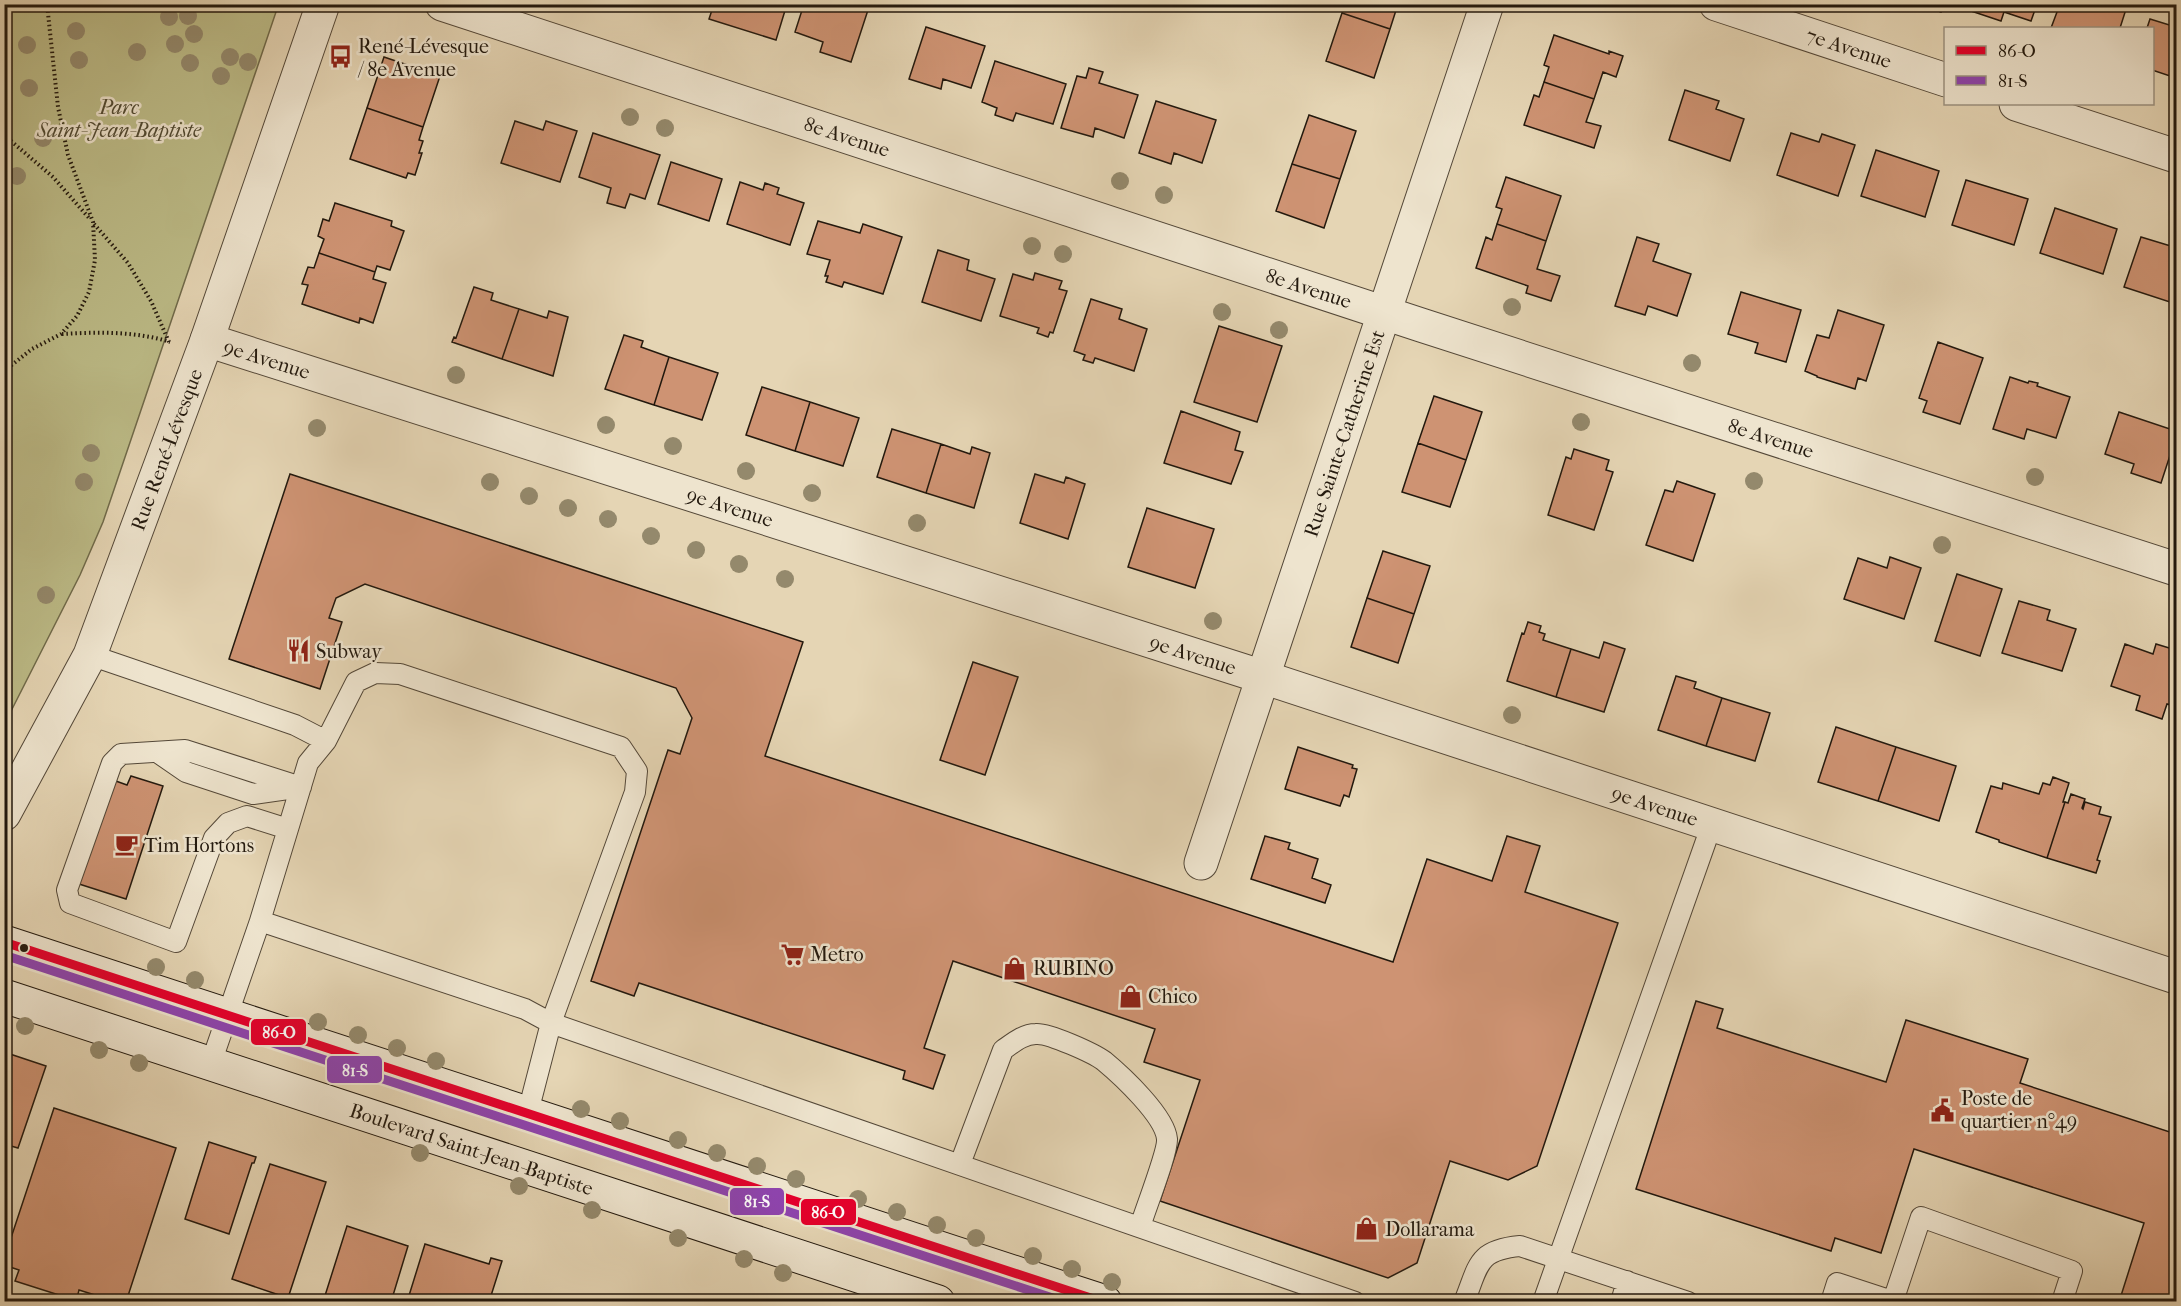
<svg xmlns="http://www.w3.org/2000/svg" width="2181" height="1306" font-family="'IM FELL French Canon',serif">
<rect width="100%" height="100%" fill="#e5d5b4"/>
<filter id="stains"><feTurbulence type="fractalNoise" baseFrequency=".00333" numOctaves="4"/><feColorMatrix values="0 0 0 0 .2 0 0 0 0 .09 0 0 0 0 .02 0 0 0 .5 -.17"/></filter>
<radialGradient id="worn" r=".72"><stop offset=".6" stop-color="#630" stop-opacity="0"/><stop offset="1" stop-color="#630" stop-opacity=".3"/></radialGradient>
<!-- green -->
<path fill="#bcbb87" stroke="#706a4a" stroke-width="1.5" d="M5,4L276,5V12L103,522L80,575L5,723Z"/>
<!-- building -->
<path fill="#ce9373" stroke="#23190e" stroke-width="1.5" d="M714,4H787L776,40L709,19Z
M804,4H853L868,10L851,62L820,52L823,42L795,32Z
M1345,4H1398L1390,29L1342,13Z
M1918,4H1944L1941,12Z
M1969,4H2037L2031,21L2004,12L2001,21L1968,10Z
M2060,4H2124L2127,6L2120,28H2051Z
M1342,13L1390,29L1374,78L1326,61Z
M2150,19L2176,27V78L2152,70V28H2147Z
M926,27L985,46L971,88L943,79L941,89L909,79Z
M1554,35L1609,54V51L1623,56L1616,77L1603,72L1594,99L1544,82L1549,67L1544,65Z
M384,57L440,76L423,127L367,108Z
M995,61L1066,84L1053,124L1016,113L1013,121L995,115L997,108L982,102Z
M1089,68L1103,72L1099,83L1138,95L1124,138L1095,128L1093,137L1061,128L1077,76L1086,78Z
M1544,82L1594,99L1586,122L1601,126L1594,148L1524,125L1534,95L1539,97Z
M1685,90L1719,101L1716,109L1744,119L1730,161L1669,140Z
M1156,101L1216,120L1202,163L1174,153L1171,164L1139,153Z
M367,108L423,127L419,140L423,141L419,153H422L415,175L408,173L406,178L350,159Z
M1309,115L1356,131L1340,179L1292,164Z
M515,121L543,130L546,121L577,131L560,182L501,163Z
M593,133L660,155L645,199L630,194L625,208L607,203L611,188L579,177Z
M1791,133L1819,142L1822,134L1855,145L1838,196L1777,175Z
M1876,150L1939,171L1925,217L1861,196Z
M671,162L722,179L709,221L658,204Z
M1292,164L1340,179L1324,228L1276,211Z
M1506,177L1561,196L1546,241L1497,224L1502,209L1496,207Z
M1966,180L2028,199L2014,245L1952,225Z
M740,182L763,190L765,183L779,188L777,194L804,203L790,245L727,224Z
M335,203L392,221L391,226L404,231L390,270L377,266L375,272L319,253L324,239L318,236L323,219L329,221Z
M2055,208L2117,229L2103,274L2040,253Z
M818,221L860,233L863,224L902,237L883,294L844,282L842,287L826,282L828,276H825L830,260L807,254Z
M1497,224L1546,241L1537,269L1560,276L1551,301L1526,293L1528,286L1476,268L1486,237L1492,240Z
M1637,237L1659,244L1653,261L1691,274L1677,316L1648,306L1645,315L1615,306Z
M2141,237L2174,247L2171,256L2176,257V304L2124,287Z
M938,250L969,260L967,270L995,279L981,321L922,302Z
M319,253L375,272L373,279L386,283L373,323L360,318L359,323L302,304L308,285L302,284L308,267L314,268Z
M1035,273L1062,281L1059,289L1067,291L1053,333L1050,332L1048,337L1037,333L1039,328L1000,316L1013,274L1033,280Z
M474,287L493,293L491,300L519,309L502,359L452,342L454,337L456,338Z
M1741,292L1801,310L1786,362L1755,353L1758,343L1728,334Z
M1091,299L1122,309L1119,319L1147,329L1134,371L1095,358L1093,363L1083,360L1085,355L1074,351Z
M519,309L547,318L549,311L568,317L553,376L502,359Z
M1838,310L1884,325L1866,381L1858,378L1855,389L1817,377V376L1805,371L1817,335L1829,338Z
M1219,326L1282,346L1257,422L1194,402Z
M624,335L643,341L641,347L669,357L654,405L605,389Z
M1938,342L1983,358L1960,424L1923,412L1927,401L1919,398Z
M669,357L718,373L702,420L654,405Z
M2010,377L2028,383L2029,381L2038,383L2037,386L2070,397L2056,438L2027,429L2024,439L1993,429Z
M762,387L810,402L795,451L746,435Z
M1434,396L1482,412L1466,460L1418,443Z
M810,402L859,418L843,466L795,451Z
M1181,411L1240,432L1235,450L1243,452L1231,484L1164,463Z
M2119,412L2176,431V437L2161,483L2131,473L2134,464L2105,454Z
M892,429L941,444L926,493L877,477Z
M1418,443L1466,460L1450,507L1402,492Z
M941,444L970,454L972,447L990,453L974,508L926,493Z
M1574,449L1609,460L1606,470L1613,472L1594,530L1548,515L1566,457L1571,459Z
M290,474L803,642L765,756L1393,962L1427,859L1492,881L1507,836L1540,846L1525,892L1618,923L1537,1166L1508,1180L1450,1161L1417,1263L1388,1278L1160,1201L1200,1080L1144,1062L1155,1029L953,961L924,1048L945,1055L933,1089L903,1079L905,1071L639,983L634,996L591,981L668,750L680,754L692,718L676,688L365,584L336,598L329,618L342,622L320,689L229,659Z
M1035,474L1064,483L1066,477L1085,484L1068,539L1020,523Z
M1677,481L1715,494L1693,561L1646,545L1665,490L1673,492Z
M1147,508L1214,529L1195,588L1128,567Z
M1383,551L1430,566L1414,614L1367,598Z
M1890,557L1921,568L1904,619L1844,599L1858,558L1887,568Z
M1957,574L2002,589L1980,656L1935,641Z
M1367,598L1414,614L1398,663L1351,647Z
M2019,601L2050,610L2047,620L2076,629L2062,671L2002,653Z
M1528,622L1541,626L1539,632L1545,634L1543,640L1571,649L1556,697L1507,681L1522,633L1524,634Z
M1604,642L1625,649L1604,712L1556,697L1571,649L1599,658Z
M2125,644L2153,654L2156,644L2176,650V688L2171,705L2167,704L2162,719L2136,710L2140,696L2111,686Z
M973,662L1018,677L985,775L940,760Z
M1676,676L1696,682L1694,688L1722,698L1706,746L1658,730Z
M1722,698L1770,713L1755,761L1706,746Z
M1836,727L1896,747L1878,801L1818,782Z
M1298,747L1353,765L1352,768L1357,769L1349,797L1344,795L1340,806L1285,789Z
M1896,747L1956,766L1939,821L1878,801Z
M131,776L163,786L126,899L79,884L113,780L127,785Z
M2053,777L2069,783L2063,802H2065L2047,858L1999,842V840L1976,832L1991,786L2002,789L2003,783L2039,794L2043,783L2050,785Z
M2071,794L2085,799L2082,808L2083,809L2085,802L2101,807L2099,814L2111,817L2097,860L2100,861L2096,873L2047,858L2065,802L2068,803Z
M1265,836L1290,843L1288,849L1318,859L1312,878L1331,885L1325,903L1251,879Z
M1696,1001L1723,1009L1717,1028L1886,1082L1906,1020L2028,1059L2020,1083L2176,1134V1302H2119L2144,1223L1914,1149L1881,1253L1835,1238L1831,1251L1636,1189Z
M4,1052L46,1066L18,1148L4,1144Z
M54,1108L176,1148L126,1302H117L79,1290L76,1302H66L58,1299L59,1295L15,1281L19,1270L4,1265V1259Z
M209,1142L256,1157L254,1163H252L229,1234L185,1219Z
M270,1164L326,1182L288,1298L232,1279Z
M347,1226L408,1246L391,1302H323Z
M425,1244L489,1264L491,1258L502,1261L489,1302H407Z"/>
<g fill="none" stroke-linecap="round" stroke-linejoin="round">
<defs>
<path id="service" d="M90,655L295,725L326,741L308,763L260,921L525,1009L551,1023L1355,1302
M326,741L356,682L375,673L400,674L621,747L637,771L635,792L551,1023L528,1112
M157,752L186,772L253,794L295,788
M288,829L247,816L228,823L214,838L176,942L70,903L67,890L112,763L121,754L185,750L301,787
M211,1063L260,921
M960,1164L1003,1050C1013,1043 1023,1034 1036,1034C1049,1033 1093,1053 1104,1061C1122,1076 1165,1116 1167,1139C1168,1152 1145,1210 1140,1227
M1893,1301L1921,1217L2072,1271L2062,1302
M1464,1302C1479,1266 1476,1250 1520,1246L1688,1302
M1543,1302L1712,824
M1621,1302L1627,1281
M1831,1302L1837,1283L1895,1302"/>
<g id="minor">
<path id="s1" d="M442,4L1421,325L2176,569"/>
<path id="s2" d="M1716,4L1946,80"/>
<path d="M2016,104L2176,156"/>
<path id="s3" d="M207,340L1263,677L2176,977"/>
<path id="s4" d="M4,814L90,655L207,340L323,4"/>
<path id="s5" d="M1201,863L1487,4"/>
</g>
<g id="secondary">
<path d="M4,942L1105,1302"/>
<path id="s6" d="M4,996L938,1302"/>
</g>
</defs>
<!-- service casing -->
<use href="#service" stroke="#544838" stroke-width="22"/>
<!-- minor casing -->
<use href="#minor" stroke="#544838" stroke-width="35"/>
<!-- secondary casing -->
<use href="#secondary" stroke="#23190e" stroke-width="35"/>
<!-- path -->
<path stroke="#23190e" stroke-width="4" stroke-dasharray="1.5 3" stroke-linecap="butt" d="M4,135L53,177L89,218
M94,224L128,263L151,301L169,342
M62,334C97,332 136,331 170,342
M4,371L32,349L61,334L77,316L89,292L95,260L93,222L68,155L58,107L47,4"/>
<!-- service -->
<use href="#service" stroke="#eee4ce" stroke-width="20"/>
<!-- minor -->
<use href="#minor" stroke="#eee4ce" stroke-width="33"/>
<!-- secondary -->
<use href="#secondary" stroke="#eee4ce" stroke-width="33"/>
<defs>
<path id="bus-1" d="M4,942L1103,1302"/>
<path id="bus-2" d="M4,955L1065,1302"/>
</defs>
<!-- bus-1 casing -->
<use href="#bus-1" stroke="#eee4ce" stroke-width="14"/>
<!-- bus-2 casing -->
<use href="#bus-2" stroke="#eee4ce" stroke-width="14"/>
<!-- bus-1 -->
<use href="#bus-1" stroke="#e4002b" stroke-width="9"/>
<!-- bus-2 -->
<use href="#bus-2" stroke="#8e44ad" stroke-width="9"/>
</g>
<!-- trees -->
<g fill="#94896c">
<circle cx="188" cy="16" r="9"/>
<circle cx="169" cy="17" r="9"/>
<circle cx="76" cy="31" r="9"/>
<circle cx="194" cy="34" r="9"/>
<circle cx="175" cy="44" r="9"/>
<circle cx="27" cy="45" r="9"/>
<circle cx="137" cy="52" r="9"/>
<circle cx="230" cy="57" r="9"/>
<circle cx="79" cy="60" r="9"/>
<circle cx="248" cy="62" r="9"/>
<circle cx="190" cy="63" r="9"/>
<circle cx="221" cy="76" r="9"/>
<circle cx="29" cy="88" r="9"/>
<circle cx="630" cy="117" r="9"/>
<circle cx="665" cy="128" r="9"/>
<circle cx="43" cy="138" r="9"/>
<circle cx="17" cy="176" r="9"/>
<circle cx="1120" cy="181" r="9"/>
<circle cx="1164" cy="195" r="9"/>
<circle cx="1032" cy="246" r="9"/>
<circle cx="1063" cy="254" r="9"/>
<circle cx="1512" cy="307" r="9"/>
<circle cx="1222" cy="312" r="9"/>
<circle cx="1279" cy="330" r="9"/>
<circle cx="1692" cy="363" r="9"/>
<circle cx="456" cy="375" r="9"/>
<circle cx="1581" cy="422" r="9"/>
<circle cx="606" cy="425" r="9"/>
<circle cx="317" cy="428" r="9"/>
<circle cx="673" cy="446" r="9"/>
<circle cx="91" cy="453" r="9"/>
<circle cx="746" cy="471" r="9"/>
<circle cx="2035" cy="477" r="9"/>
<circle cx="1754" cy="481" r="9"/>
<circle cx="84" cy="482" r="9"/>
<circle cx="490" cy="482" r="9"/>
<circle cx="812" cy="493" r="9"/>
<circle cx="529" cy="496" r="9"/>
<circle cx="568" cy="508" r="9"/>
<circle cx="608" cy="519" r="9"/>
<circle cx="917" cy="523" r="9"/>
<circle cx="651" cy="536" r="9"/>
<circle cx="1942" cy="545" r="9"/>
<circle cx="696" cy="550" r="9"/>
<circle cx="739" cy="564" r="9"/>
<circle cx="785" cy="579" r="9"/>
<circle cx="46" cy="595" r="9"/>
<circle cx="1213" cy="621" r="9"/>
<circle cx="1512" cy="715" r="9"/>
<circle cx="156" cy="967" r="9"/>
<circle cx="195" cy="980" r="9"/>
<circle cx="318" cy="1022" r="9"/>
<circle cx="25" cy="1026" r="9"/>
<circle cx="358" cy="1035" r="9"/>
<circle cx="397" cy="1048" r="9"/>
<circle cx="99" cy="1050" r="9"/>
<circle cx="436" cy="1061" r="9"/>
<circle cx="139" cy="1063" r="9"/>
<circle cx="581" cy="1109" r="9"/>
<circle cx="620" cy="1121" r="9"/>
<circle cx="678" cy="1140" r="9"/>
<circle cx="420" cy="1153" r="9"/>
<circle cx="717" cy="1153" r="9"/>
<circle cx="757" cy="1166" r="9"/>
<circle cx="796" cy="1179" r="9"/>
<circle cx="519" cy="1186" r="9"/>
<circle cx="858" cy="1199" r="9"/>
<circle cx="592" cy="1210" r="9"/>
<circle cx="897" cy="1212" r="9"/>
<circle cx="937" cy="1225" r="9"/>
<circle cx="678" cy="1238" r="9"/>
<circle cx="976" cy="1238" r="9"/>
<circle cx="1033" cy="1256" r="9"/>
<circle cx="744" cy="1259" r="9"/>
<circle cx="1072" cy="1269" r="9"/>
<circle cx="783" cy="1273" r="9"/>
<circle cx="1112" cy="1282" r="9"/>
</g>
<!-- icons -->
<defs>
<symbol id="bus-bare" viewBox="-9 -9 18 18"><path d="M-5-6H5V4H4V6H2V4H-2V6H-4V4H-5ZM-3.5-4V0h7V-4ZM-3.5 1.2v1.5H-2V1.2ZM2 1.2v1.5H3.5V1.2Z" fill="#8f2418" stroke="#eee4ce" stroke-width="2.5" paint-order="stroke"/></symbol>
<symbol id="restaurant-bare" viewBox="-9 -9 18 18"><path d="M-5-6h1v4h1v-4h1v4h1v-4h1v5L-1.5 .5V6h-2V.5L-5-1ZM5-6V6H3V1.5H1.5Q1.5-4 5-6Z" fill="#8f2418" stroke="#eee4ce" stroke-width="2.5" paint-order="stroke"/></symbol>
<symbol id="cafe-bare" viewBox="-9 -9 18 18"><path d="M-5.5-4.5H6V0H3Q3 3.5 0 3.5H-2.5Q-5.5 3.5-5.5 0ZM3-3.2v2h1.7v-2ZM-6 4.5H4V6H-6Z" fill="#8f2418" stroke="#eee4ce" stroke-width="2.5" paint-order="stroke"/></symbol>
<symbol id="supermarket-bare" viewBox="-9 -9 18 18"><path d="M-6-5.5h2.5l.6 2H6L4.5 2H-2.5L-4.4-4H-6ZM-1.5 3.2a1.3 1.3 0 1 0 .1 0ZM3 3.2a1.3 1.3 0 1 0 .1 0Z" fill="#8f2418" stroke="#eee4ce" stroke-width="2.5" paint-order="stroke"/></symbol>
<symbol id="shop-bare" viewBox="-9 -9 18 18"><path d="M-5-2.5h2.3a2.7 3.5 0 0 1 5.4 0H5L5.5 6h-11ZM-1.5-2.5h3a1.5 2.3 0 0 0-3 0Z" fill="#8f2418" stroke="#eee4ce" stroke-width="2.5" paint-order="stroke"/></symbol>
<symbol id="civic-bare" viewBox="-9 -9 18 18"><path d="M-.6-6.5H3V-4.5H.6V-3L4-1V1h2V6H-6V1h2V-1L-.6-3ZM-1.2 2.5V6h2.4V2.5Z" fill="#8f2418" stroke="#eee4ce" stroke-width="2.5" paint-order="stroke"/></symbol>
</defs>
<g fill-rule="evenodd">
<use href="#bus-bare" x="324" y="40" width="33" height="33"/>
<use href="#restaurant-bare" x="282" y="634" width="33" height="33"/>
<use href="#cafe-bare" x="110" y="828" width="33" height="33"/>
<use href="#supermarket-bare" x="776" y="938" width="33" height="33"/>
<use href="#shop-bare" x="998" y="952" width="33" height="33"/>
<use href="#shop-bare" x="1114" y="980" width="33" height="33"/>
<use href="#civic-bare" x="1926" y="1094" width="33" height="33"/>
<use href="#shop-bare" x="1350" y="1212" width="33" height="33"/>
</g>
<!-- markers -->
<circle fill="#23190e" stroke="#eee4ce" stroke-width="2" cx="24" cy="948" r="5"/>
<g text-anchor="middle" dominant-baseline="central" stroke-width="5" stroke-linejoin="round" paint-order="stroke">
<!-- poi labels -->
<g font-size="20" fill="#23190e" stroke="#eee4ce" text-anchor="start">
<text x="358" y="46">René-Lévesque<tspan x="358" dy="23">/ 8e Avenue</tspan></text>
<text x="316" y="651">Subway</text>
<text x="144" y="845">Tim Hortons</text>
<text x="810" y="954">Metro</text>
<text x="1033" y="968">RUBINO</text>
<text x="1148" y="996">Chico</text>
<text x="1961" y="1098">Poste de<tspan x="1961" dy="23">quartier n°49</tspan></text>
<text x="1385" y="1229">Dollarama</text>
</g>
<!-- street labels -->
<g font-size="20" fill="#23190e" stroke="#eee4ce">
<text stroke="none"><textPath href="#s2" startOffset="140">7e Avenue</textPath></text>
<text stroke="none"><textPath href="#s1" startOffset="426">8e Avenue</textPath></text>
<text stroke="none"><textPath href="#s1" startOffset="912">8e Avenue</textPath></text>
<text stroke="none"><textPath href="#s3" startOffset="63">9e Avenue</textPath></text>
<text stroke="none"><textPath href="#s5" startOffset="453">Rue Sainte-Catherine Est</textPath></text>
<text stroke="none"><textPath href="#s1" startOffset="1398">8e Avenue</textPath></text>
<text stroke="none"><textPath href="#s4" startOffset="400">Rue René-Lévesque</textPath></text>
<text stroke="none"><textPath href="#s3" startOffset="549">9e Avenue</textPath></text>
<text stroke="none"><textPath href="#s3" startOffset="1035">9e Avenue</textPath></text>
<text stroke="none"><textPath href="#s3" startOffset="1521">9e Avenue</textPath></text>
<text stroke="none"><textPath href="#s6" startOffset="492">Boulevard Saint-Jean-Baptiste</textPath></text>
</g>
<!-- park labels -->
<g font-size="20" font-style="italic" fill="#514a32" stroke="#eee4ce">
<text x="119" y="107">Parc<tspan x="119" dy="23">Saint-Jean-Baptiste</tspan></text>
</g>
</g>
<g stroke="#eee4ce" stroke-width="2">
<rect x="250" y="1018" width="57" height="28" rx="6" fill="#e4002b"/>
<rect x="326" y="1055" width="57" height="29" rx="6" fill="#8e44ad"/>
<rect x="729" y="1187" width="56" height="29" rx="6" fill="#8e44ad"/>
<rect x="800" y="1198" width="57" height="28" rx="6" fill="#e4002b"/>
</g>
<g font-size="16" text-anchor="middle" font-weight="bold" fill="#fff">
<text x="279" y="1038">86-O</text>
<text x="355" y="1076">81-S</text>
<text x="757" y="1207">81-S</text>
<text x="828" y="1218">86-O</text>
</g>
<!-- margin -->
<rect width="2181" height="1306" fill="none" stroke="#e5d5b4" stroke-width="24"/>
<rect x="6" y="6" width="2169" height="1294" fill="none" stroke="#23190e" stroke-width="3"/>
<rect x="12" y="12" width="2157" height="1282" fill="none" stroke="#23190e" stroke-width="1.5"/>
<!-- legend -->
<rect x="1944" y="27" width="210" height="78" fill="#eee4ce" stroke="#9d9381" stroke-width="1.5"/>
<rect x="1956" y="46" width="30" height="9" fill="#e4002b" stroke="#9d9381" stroke-width="1.5"/>
<text x="1998" y="57" font-size="18" fill="#23190e">86-O</text>
<rect x="1956" y="76" width="30" height="9" fill="#8e44ad" stroke="#9d9381" stroke-width="1.5"/>
<text x="1998" y="87" font-size="18" fill="#23190e">81-S</text>
<rect width="100%" height="100%" filter="url(#stains)"/>
<rect width="100%" height="100%" fill="url(#worn)"/>
</svg>
